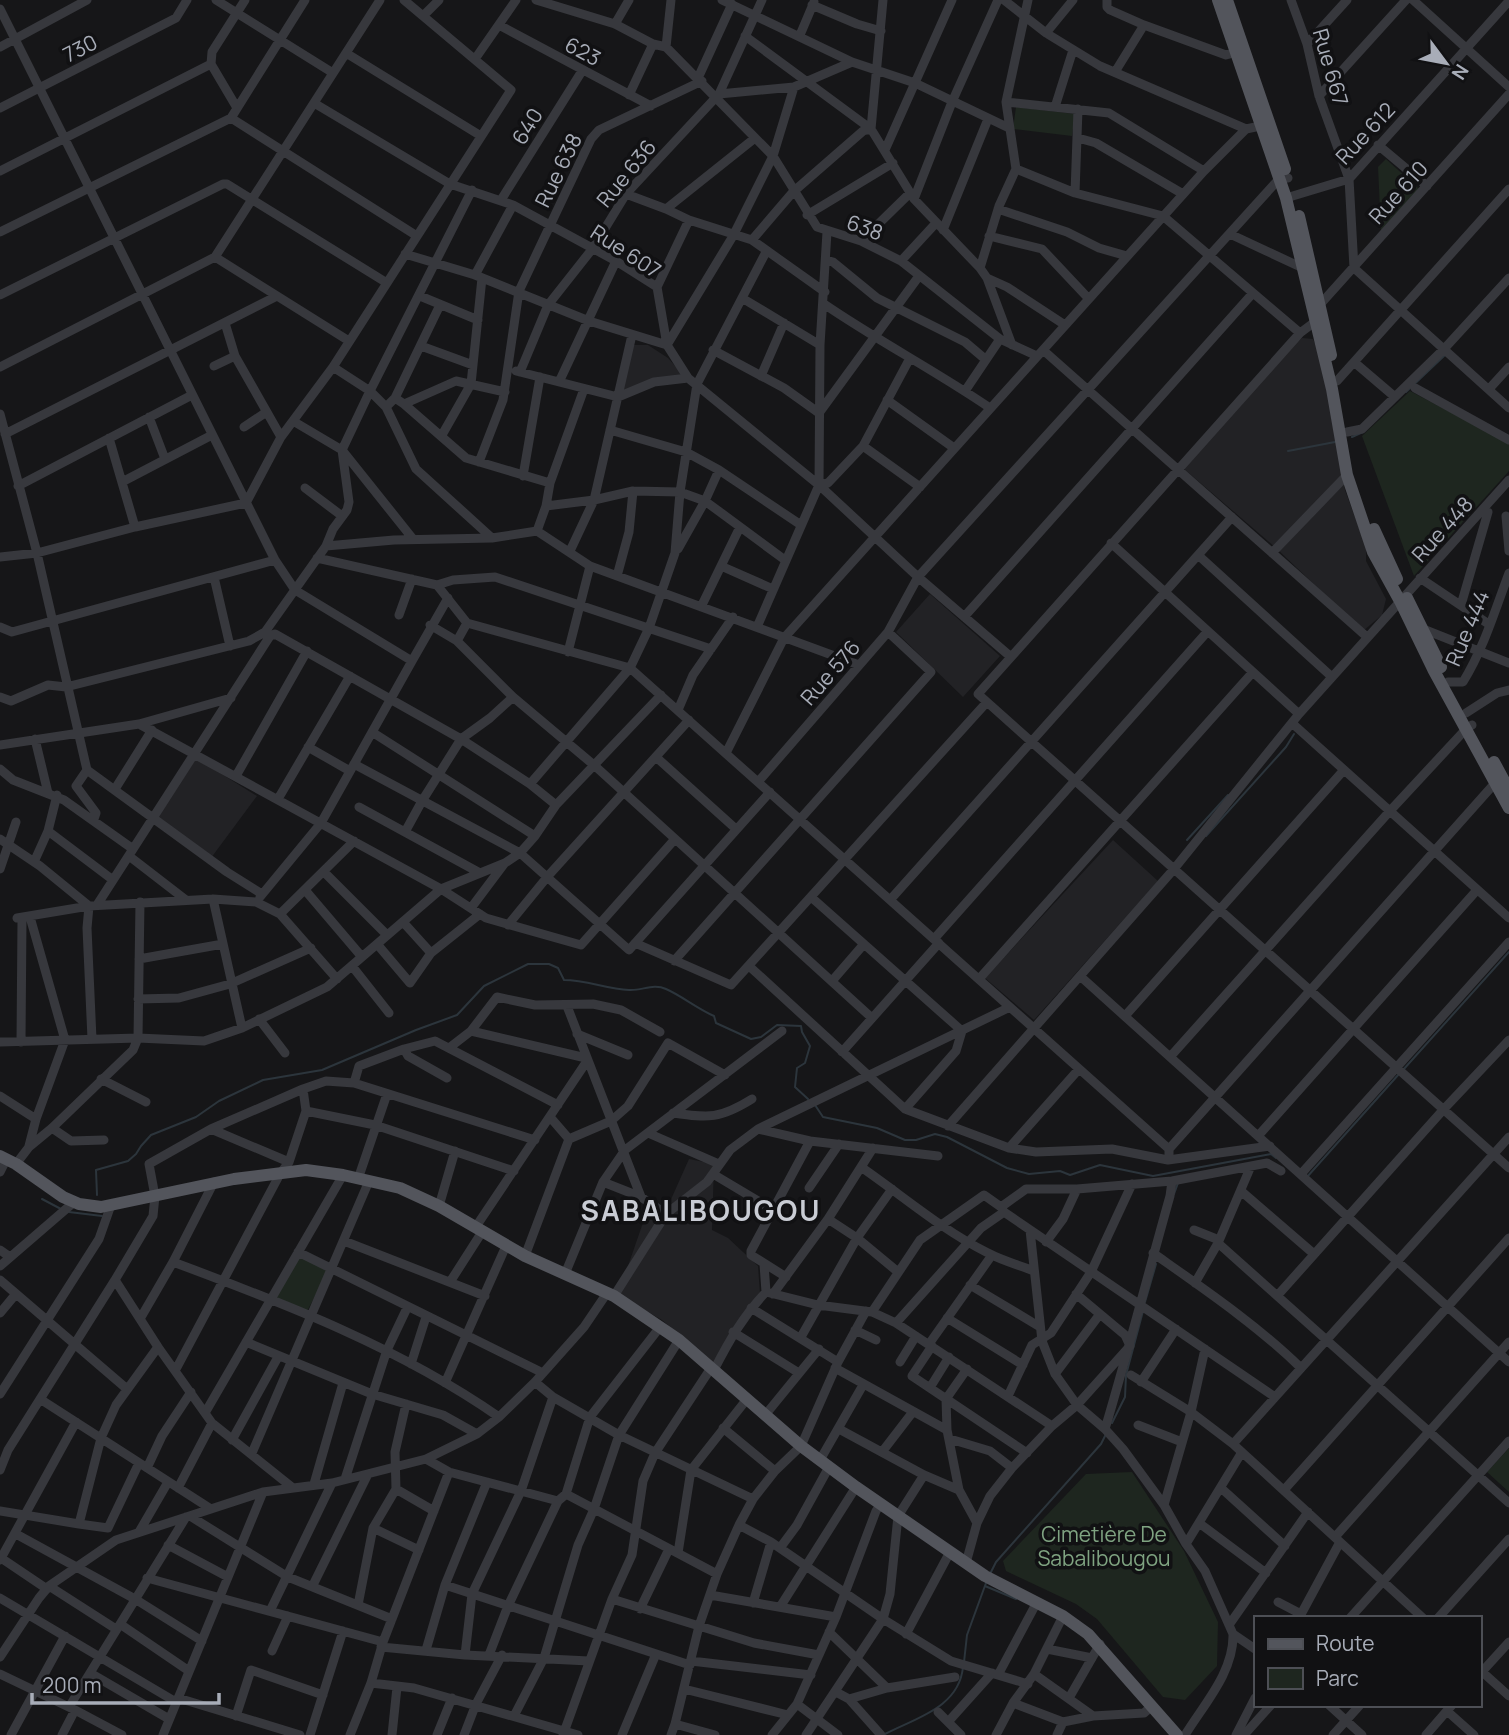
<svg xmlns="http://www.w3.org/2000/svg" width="1509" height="1735" font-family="Manrope,sans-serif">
<rect width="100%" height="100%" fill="#161618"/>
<!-- built -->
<path fill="#222225" d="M1302,338L1313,339L1324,362L1345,490L1366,547V561L1386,599L1382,615L1363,631L1276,548L1183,468L1288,349Z
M633,345H648L668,358L685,377L621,393Z
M930,594L1000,656L963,697L896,632Z
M196,758L257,796L211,858L155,818Z
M1113,840L1158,881L1034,1020L985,978Z
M689,1159L714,1164L712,1230L728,1238L758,1266L760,1293L735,1325L712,1365L662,1320L618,1295L647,1211L664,1215Z"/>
<!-- green -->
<path fill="#1e261f" d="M1016,107L1075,114L1072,136L1013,129Z
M1386,159L1419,189L1381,232L1378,167Z
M1410,391L1509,443V471L1414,576L1362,436Z
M300,1252L330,1268L305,1315L275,1300Z
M1509,1448V1492L1487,1472Z
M1132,1472L1184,1551L1218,1622L1217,1666L1185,1700L1163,1697L1097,1619L1076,1604L1006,1571L1003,1561L1086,1474Z"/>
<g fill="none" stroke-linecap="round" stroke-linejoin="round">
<!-- stream -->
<path stroke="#2c353c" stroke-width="2" d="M1406,392L1445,355
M1352,437L1363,432
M1288,451L1335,442
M1206,836L1286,747L1294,734
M1187,840L1228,795
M1403,1070L1509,952
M815,1105L823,1117L877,1128L905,1140H916L935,1134L947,1137L1007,1168L1029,1174L1060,1171L1070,1175L1100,1165L1153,1176L1271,1154L1276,1158
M1307,1177L1399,1074
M1174,1194L1178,1183
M97,1195L96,1170L128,1161L136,1154L141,1146L151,1135L196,1117L219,1101L263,1080L322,1070L416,1030L457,1015L484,986L528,964H549L558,968L564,980C587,980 606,989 629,990C642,991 653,983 666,989C682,996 696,1008 714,1016L716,1023L751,1039L761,1037L777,1025L801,1026L802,1032L810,1046L805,1063L797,1068L795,1087L808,1099
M42,1199L61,1209
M69,1212L102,1216
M1145,1302L1156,1264
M1112,1423L1125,1397L1126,1375L1143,1311
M991,1572L996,1562L1101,1444L1106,1434
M985,1586L1016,1599
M964,1662L967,1635L986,1583
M885,1734C915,1718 959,1708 963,1667"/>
<!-- minor -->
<path stroke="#37383d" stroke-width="9" d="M216,0L333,73
M536,0L615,24L653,44L666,47L773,156L817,227L861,241L901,261L1000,339L1037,356
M722,0L852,62L915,83L1009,128
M1004,0L1046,33L1100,66L1246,129
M1107,0V7L1110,10L1144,25L1226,55L1241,51
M1291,0L1307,44L1319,96L1349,179L1354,268L1509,408
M1413,0L1509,87
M812,5L857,24L881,31
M0,9L275,560L295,590L412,661L448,598
M423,16L439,0
M615,24L629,0
M499,25L651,106
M1046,33L1073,0
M800,35L814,2
M745,36L871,129L914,199L980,268L987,278L1012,345
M1307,44L1347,0
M0,47L87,0
M666,47L671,0
M346,53L481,136
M475,59L516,0
M1115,72L1144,25
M698,78L732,4
M719,94L794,87L852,62
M629,95L653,44
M1319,96L1406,0
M1006,102L1028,0
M314,103L450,184L513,205L616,261L657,287L667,345L688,378L819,485L918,577L1011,657
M1055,107L1073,50
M0,108L176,18L187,0
M237,108L211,64L212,52L245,0
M231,118L417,236
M1078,138L1096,143L1183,194
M1378,145L1427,186
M885,150L952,0
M1016,169L1075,193L1163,216L1300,333
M0,171L211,64
M1075,193L1078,109
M626,194L666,209L689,220L752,240L825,292
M1286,198L1349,179L1509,1
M914,199L952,102L998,0
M501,200L582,71
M666,209L755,138
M998,209L1067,232L1099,248L1127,256
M807,215L893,163
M943,230L988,119
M0,232L231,118L305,0
M1230,234L1307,270
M989,236L1042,249L1089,299
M752,240L793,192L863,131L871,129L883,0
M861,241L910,193
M405,254L475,275L589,321L667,345
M215,257L349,341
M826,260L833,262L877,298L965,342L985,359
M901,261L936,223
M980,268L999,206L1016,169L1006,102L1109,113L1204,171
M475,275L513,205
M987,278L1007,287L1065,325
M657,287L689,220
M0,295L223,184H227L387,283
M420,296L478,320
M742,298L820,345
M824,304C878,341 936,371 990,408
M1316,309L1509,94
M1320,318L1300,333L978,694L1509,1168
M225,323L235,356L281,437
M667,345L733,236L773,156L794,87
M421,346L473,365
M713,350L784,388L819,413L919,276
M1043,350L1367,637
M1354,362L1395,397
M214,366L235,356
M0,367L215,257L380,0
M333,367L370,391L386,407L416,469L492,538
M516,371L618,397L654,382L688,378
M520,372L548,305L593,248L626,194L719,94L762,0
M761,376L784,323
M1337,381L1509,189
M559,382L616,261
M1415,388L1509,440
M1489,389L1509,367
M965,391L1000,339
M395,398L440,305
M887,400L954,448
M404,404L466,458L550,483
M386,407L395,398L404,404L456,381L505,392
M0,414L37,553L87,770L227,872L262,894
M149,417L165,459
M293,421L342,450L349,502L347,510L333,529L326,546
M244,427L265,413
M610,430L686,452L719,470L801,525
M1347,432L1362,429L1444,349L1509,278
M5,434L277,296
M442,435L471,384L482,278
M109,438L135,527
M863,446L910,358
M479,462L503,400L519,291L591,139L599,130L702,81
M523,476L540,377
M122,482L212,435
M819,485L828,483L863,446L920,487
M18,486L192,395
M305,488L342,516
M246,503L281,437L333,367L511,90L404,0
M546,506L594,500L633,491L680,492L705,501L785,560
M1506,516L1509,551
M537,531L546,506L550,483L584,389
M413,539L342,450L370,391L472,190
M1111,543L1299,714
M678,549L705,501L719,470
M570,551L594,500L632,335
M1272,553L1347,475
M1198,555L1332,677
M0,557L37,553L135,527L246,503
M317,558L437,585L467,623L630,668L1169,1149
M721,566L773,589
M617,576L629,532L633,491
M214,577L230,646
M1420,578L1490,625
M437,585L453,580L495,577L711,649
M1461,605L1488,512
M701,607L740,527
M399,615L412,579
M964,617L1253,293
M430,625L457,641L513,697L595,766L872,1018
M0,627L12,632L275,560
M757,627L819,485L820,345L827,232
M1423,629L1509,663
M457,641L467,623
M568,652L590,566
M1448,682H1463C1484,648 1495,610 1509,573
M0,697L11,701L48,685L66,687L249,641L265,632L326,546L394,540L492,538L537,531L590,566L859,665
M678,710L693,675L733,617
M1466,713L1497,693L1509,690
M139,724L441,889L486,918L581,945L675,839
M1293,724L1509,918
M372,732L535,836
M35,739L48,793
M0,745L139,724L231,698
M308,747L350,771
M726,753L784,638L1204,171L1246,129L1265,125
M656,757L736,829
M354,764L520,853L629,950L770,792
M0,769L13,780L64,800L133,849
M87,770L76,786L96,813L94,819
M236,776L307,651
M758,782L888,632L918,577L1279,179L1288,178
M530,784L630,668L649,628L675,553L680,492L697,384L766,252
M115,789L152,730
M278,799L350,676
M359,807L480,873
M48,831L113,880
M405,832L422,801L461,739L490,718L513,697
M0,839L40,866L89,906L87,928L92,1039
M129,856L186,900
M34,862L48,831L57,795
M0,869L16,822
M324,872L387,935
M305,890L362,957
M260,897L321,823L412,661
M811,897L962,1031L956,1051L905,1109
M213,899L242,1028
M890,900L1232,517
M97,905L270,636L275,634L461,739L530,784L556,805
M471,908L504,864
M280,914L354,841
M17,918L89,906L213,899L256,902L280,914L337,979
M403,922L431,953
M508,925L548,876L689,720
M934,939L1208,631
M635,943L731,985L987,702
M377,944L410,983L431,953L480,914
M139,959L223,944
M674,961L931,672L888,632
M352,966L389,1013
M749,966L905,1109L1009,1148L1036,1152L1112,1149L1168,1160L1270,1146
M1080,976L1509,1362
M979,979L1253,672
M832,981L864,944
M138,999L179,998L230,984L311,948
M567,1006L641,1197L666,1214
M1125,1016L1343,771
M259,1019L285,1053
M471,1031L586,1058
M577,1034L628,1055
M0,1042L138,1038L204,1041L242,1028L327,987L441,889L505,863L520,853L535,836L556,805L661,695
M21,1042L22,919
M449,1048L471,1031L497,997L535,1005L593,1004L621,1010L660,1032
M404,1049L408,1056L447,1078
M842,1052L939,943
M1170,1057L1389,812L1466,729L1472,725
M101,1079L146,1102
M354,1083L359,1066L404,1049L435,1041L558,1105
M0,1096L36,1119
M306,1111L375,1125L514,1171
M673,1113C709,1118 720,1119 752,1099
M550,1117L569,1139
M948,1126L1174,869L1299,714L1509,480
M52,1128L71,1141L104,1140
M211,1129L289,1162
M758,1129L810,1141
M648,1133L719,1164
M1258,1136L1477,890
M29,1146L36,1119L65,1040L30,917
M1009,1148L1079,1069
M1169,1154V1149L1495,783
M16,1164L29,1147L52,1128L133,1050L138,1038L140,902
M861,1167C903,1196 942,1230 988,1253C1003,1261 1019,1265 1034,1271
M0,1172L6,1160
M713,1174L773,1210
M1301,1174L1509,942
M358,1179L387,1094
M603,1182L641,1197
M809,1188L839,1144
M1241,1191L1314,1254
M439,1206L455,1151
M1001,1207L1026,1189H1077L1172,1181L1267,1163L1281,1171
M828,1219L857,1238L892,1189
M475,1228L587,1061
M1030,1230L1042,1341L1055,1374L1077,1405L1105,1429L1123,1449L1164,1505L1186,1544L1205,1571L1233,1634L1255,1649
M1194,1230L1219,1240
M344,1241L485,1296
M1046,1242L1063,1219L1077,1189
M1218,1243L1509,1503
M0,1250L10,1257
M298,1252L543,1373
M1153,1253C1204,1289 1257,1325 1301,1368
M525,1256L569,1139L611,1121L628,1106L668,1043L725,1075
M173,1262C286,1304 400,1348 499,1417
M0,1266L73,1203
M565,1274L603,1182L625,1150L782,1031
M786,1277L751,1255V1251L810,1141L938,1156
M0,1280L127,1389
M450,1282L482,1232
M1195,1283L1218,1243L1251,1166
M970,1285L1040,1327
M766,1292L818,1305L872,1312L896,1323L1052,1426
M773,1294L828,1219L873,1148
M614,1296L666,1214L707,1182L730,1150L758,1129L1010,1007
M1277,1296L1443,1110L1509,1040
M751,1308L838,1362
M872,1312L920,1240L984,1195L1001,1207L1004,1212L1275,1397
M0,1313L15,1295
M947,1318L1023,1365
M140,1319L173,1262L214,1182
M896,1323L981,1228L1004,1212
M855,1330L876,1340
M733,1332L799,1373
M801,1337L857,1238L898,1272
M246,1342L372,1394L443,1415L477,1434
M929,1344L992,1255
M932,1346L912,1376L1027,1453
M900,1362L916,1336
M411,1364L426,1317
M835,1368L947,1430
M714,1370C729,1341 743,1316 766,1292L764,1264
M175,1371L280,1174L289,1162L306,1111L303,1089
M1055,1374L1100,1314
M1131,1375L1191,1412L1233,1444L1423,1618
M535,1382L553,1397L619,1435L753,1499
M1141,1382L1176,1329
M445,1383L506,1246
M931,1386L949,1357
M0,1394L99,1239L111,1205
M1008,1396L1032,1345L1051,1333L1091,1272L1132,1184
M40,1399L211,1509
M205,1413L343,1175
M766,1414L819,1349
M1138,1425L1182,1442
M723,1428L775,1471
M839,1429L924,1475L959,1490
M1105,1429C1128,1352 1148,1274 1170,1196L1172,1181
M950,1439L990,1451L1012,1468
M232,1440L278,1357
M1233,1444L1509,1137
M882,1452L912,1413
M252,1453L369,1181
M426,1459L449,1472L558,1501
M820,1460L863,1385
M139,1463L108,1528L79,1524L101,1438L116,1405L158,1347
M147,1468L162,1436L191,1392
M0,1470L8,1450L115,1280
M345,1479L387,1350L407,1308
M314,1484L343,1383
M178,1488L212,1423
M293,1488L212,1423L158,1347L115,1280L153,1216L155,1196L149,1164L211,1129L303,1089L326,1081L354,1083L535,1140
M1221,1488L1285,1546
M396,1489L434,1511
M1284,1490L1509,1238
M566,1494L717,1574
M1164,1505L1191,1412L1205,1349
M0,1511L79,1524
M190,1516L288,1577L392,1619
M977,1523L990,1496L1012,1468L1052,1426L1077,1405L1130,1346L1125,1335L1076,1294
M1199,1523L1266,1573
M739,1525L771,1542L883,1619L951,1661L1028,1684
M373,1528L419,1550
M139,1532L168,1482
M16,1534L135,1599L202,1641
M1335,1537L1509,1342
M1186,1544L1242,1452
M168,1545L228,1577
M780,1548L797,1525L829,1467
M678,1553L691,1470L747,1399
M1,1558L47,1589
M0,1560L76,1422
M966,1563L977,1523L959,1490L947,1430L946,1399L967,1369
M147,1578L383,1642
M313,1585L368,1474
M445,1585L690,1665
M49,1586L116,1629
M710,1595L836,1617
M0,1598L176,1702
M612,1599L754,1643L819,1655
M1278,1602L1301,1614
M753,1603L771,1542
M358,1605L373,1528L396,1489L395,1452L406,1404
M780,1607L856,1487
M640,1609L669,1549
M270,1611L332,1483
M1299,1618L1340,1542
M1350,1618L1509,1441
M1438,1618L1509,1539
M120,1624L189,1671
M1229,1625L1308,1512
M829,1632L887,1688
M906,1634L950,1552
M381,1647L465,1655L589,1661
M1047,1649L1092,1658
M426,1650L445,1585L487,1482
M272,1651L288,1616
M465,1655L472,1594L521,1491L553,1397
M489,1655L508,1606L558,1501L566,1494L590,1417L660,1327
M0,1657L39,1598L49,1586L116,1540L263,1492L332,1483L426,1459L477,1434L499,1417L535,1382L584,1327L607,1293
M691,1661L811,1675
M1479,1669L1509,1696
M90,1673L169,1719
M0,1674L75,1710L122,1735
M1034,1674L1093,1716
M998,1675L1037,1602
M1479,1675L1509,1642
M371,1683L414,1688L578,1735
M684,1689L788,1715
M836,1692L849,1699L881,1735
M178,1698L300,1735
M1069,1698L1100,1644
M849,1699L887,1688L955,1677
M1013,1703L1063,1722L1093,1716L1144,1713L1152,1706
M797,1704L838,1735
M1329,1705L1362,1735
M69,1707L186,1517
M1447,1711L1474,1735
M938,1712L961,1735
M236,1716L251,1670L323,1695
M514,1716L544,1658L578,1545L594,1509L619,1435L679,1340
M948,1722L992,1673
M675,1724L715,1735
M11,1735L65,1636
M62,1735L75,1710
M163,1735L263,1492
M310,1735L343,1631
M350,1735L371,1683L383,1642L449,1472
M392,1735L397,1687
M437,1735L452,1698
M464,1735L476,1704L502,1655
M563,1735L612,1599L632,1555L643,1481L655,1453L711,1368
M622,1735L656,1654
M671,1735L675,1724L699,1626L717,1574L739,1525L753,1499L775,1471L801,1446L838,1362L866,1311
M772,1735L797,1704L836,1617L876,1511L881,1504
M806,1735L883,1619L890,1594L898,1516L924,1475
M996,1735L1013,1703L1034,1674L1063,1616
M1057,1735L1063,1722
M1185,1735C1204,1704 1234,1672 1233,1634
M1236,1735L1255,1698
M1244,1735L1271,1705
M1333,1735L1360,1705
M1426,1735L1452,1705"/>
<!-- major -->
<path stroke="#53555c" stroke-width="12" d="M1218,0L1286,198L1332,389L1347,475L1373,552L1400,601L1433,669L1509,808
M1227,0L1285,169
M1299,216L1331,355
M1374,529L1397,579
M1407,598L1441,667
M1494,762L1509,790
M0,1156L16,1164L63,1197L79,1204L101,1207L234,1179L306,1170L343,1175L400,1188L439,1206L525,1256L614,1296L679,1340L801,1446L856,1487L985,1576L1063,1616L1088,1634L1177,1735"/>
</g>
<g text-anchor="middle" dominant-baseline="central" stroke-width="7" stroke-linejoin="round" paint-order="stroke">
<!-- street labels -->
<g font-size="21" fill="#a8adb8" stroke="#111113">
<text transform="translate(80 48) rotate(-27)">730</text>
<text transform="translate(583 51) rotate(28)">623</text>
<text transform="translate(1331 67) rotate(74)">Rue 667</text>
<text transform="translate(527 126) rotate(-58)">640</text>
<text transform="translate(1365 133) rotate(-47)">Rue 612</text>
<text transform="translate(558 170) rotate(-64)">Rue 638</text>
<text transform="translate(626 173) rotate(-51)">Rue 636</text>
<text transform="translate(1398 192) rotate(-48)">Rue 610</text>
<text transform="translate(865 227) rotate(20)">638</text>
<text transform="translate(626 251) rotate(33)">Rue 607</text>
<text transform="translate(1442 529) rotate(-48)">Rue 448</text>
<text transform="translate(1467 628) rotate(-67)">Rue 444</text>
<text transform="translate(830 672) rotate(-49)">Rue 576</text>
</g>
<!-- park labels -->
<g font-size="21" fill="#7fa381" stroke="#111113">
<text x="1104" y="1534">Cimetière De<tspan x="1104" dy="24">Sabalibougou</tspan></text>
</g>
<!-- district labels -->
<g font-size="28" font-weight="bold" letter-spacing="2" fill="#c9ccd4" stroke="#111113">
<text x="701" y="1210">SABALIBOUGOU</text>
</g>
</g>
<!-- legend -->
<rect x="1254" y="1616" width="228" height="91" fill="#111113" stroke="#4d4f55" stroke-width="2"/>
<rect x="1268" y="1639" width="35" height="10" fill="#53555c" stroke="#4d4f55" stroke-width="2"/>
<text x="1316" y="1651" font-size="21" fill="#a8adb8">Route</text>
<rect x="1268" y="1668" width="35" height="21" fill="#1e261f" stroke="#4d4f55" stroke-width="2"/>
<text x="1316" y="1686" font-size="21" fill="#a8adb8">Parc</text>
<!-- north arrow -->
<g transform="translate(1446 63) rotate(122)" stroke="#111113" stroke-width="5" paint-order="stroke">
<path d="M0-5L12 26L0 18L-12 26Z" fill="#a8adb8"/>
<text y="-10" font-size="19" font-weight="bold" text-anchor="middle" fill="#a8adb8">N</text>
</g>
<!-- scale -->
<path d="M32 1693v10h187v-10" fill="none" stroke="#a8adb8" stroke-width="3.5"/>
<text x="42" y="1693" font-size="21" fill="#a8adb8" stroke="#111113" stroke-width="5" paint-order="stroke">200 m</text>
</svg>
